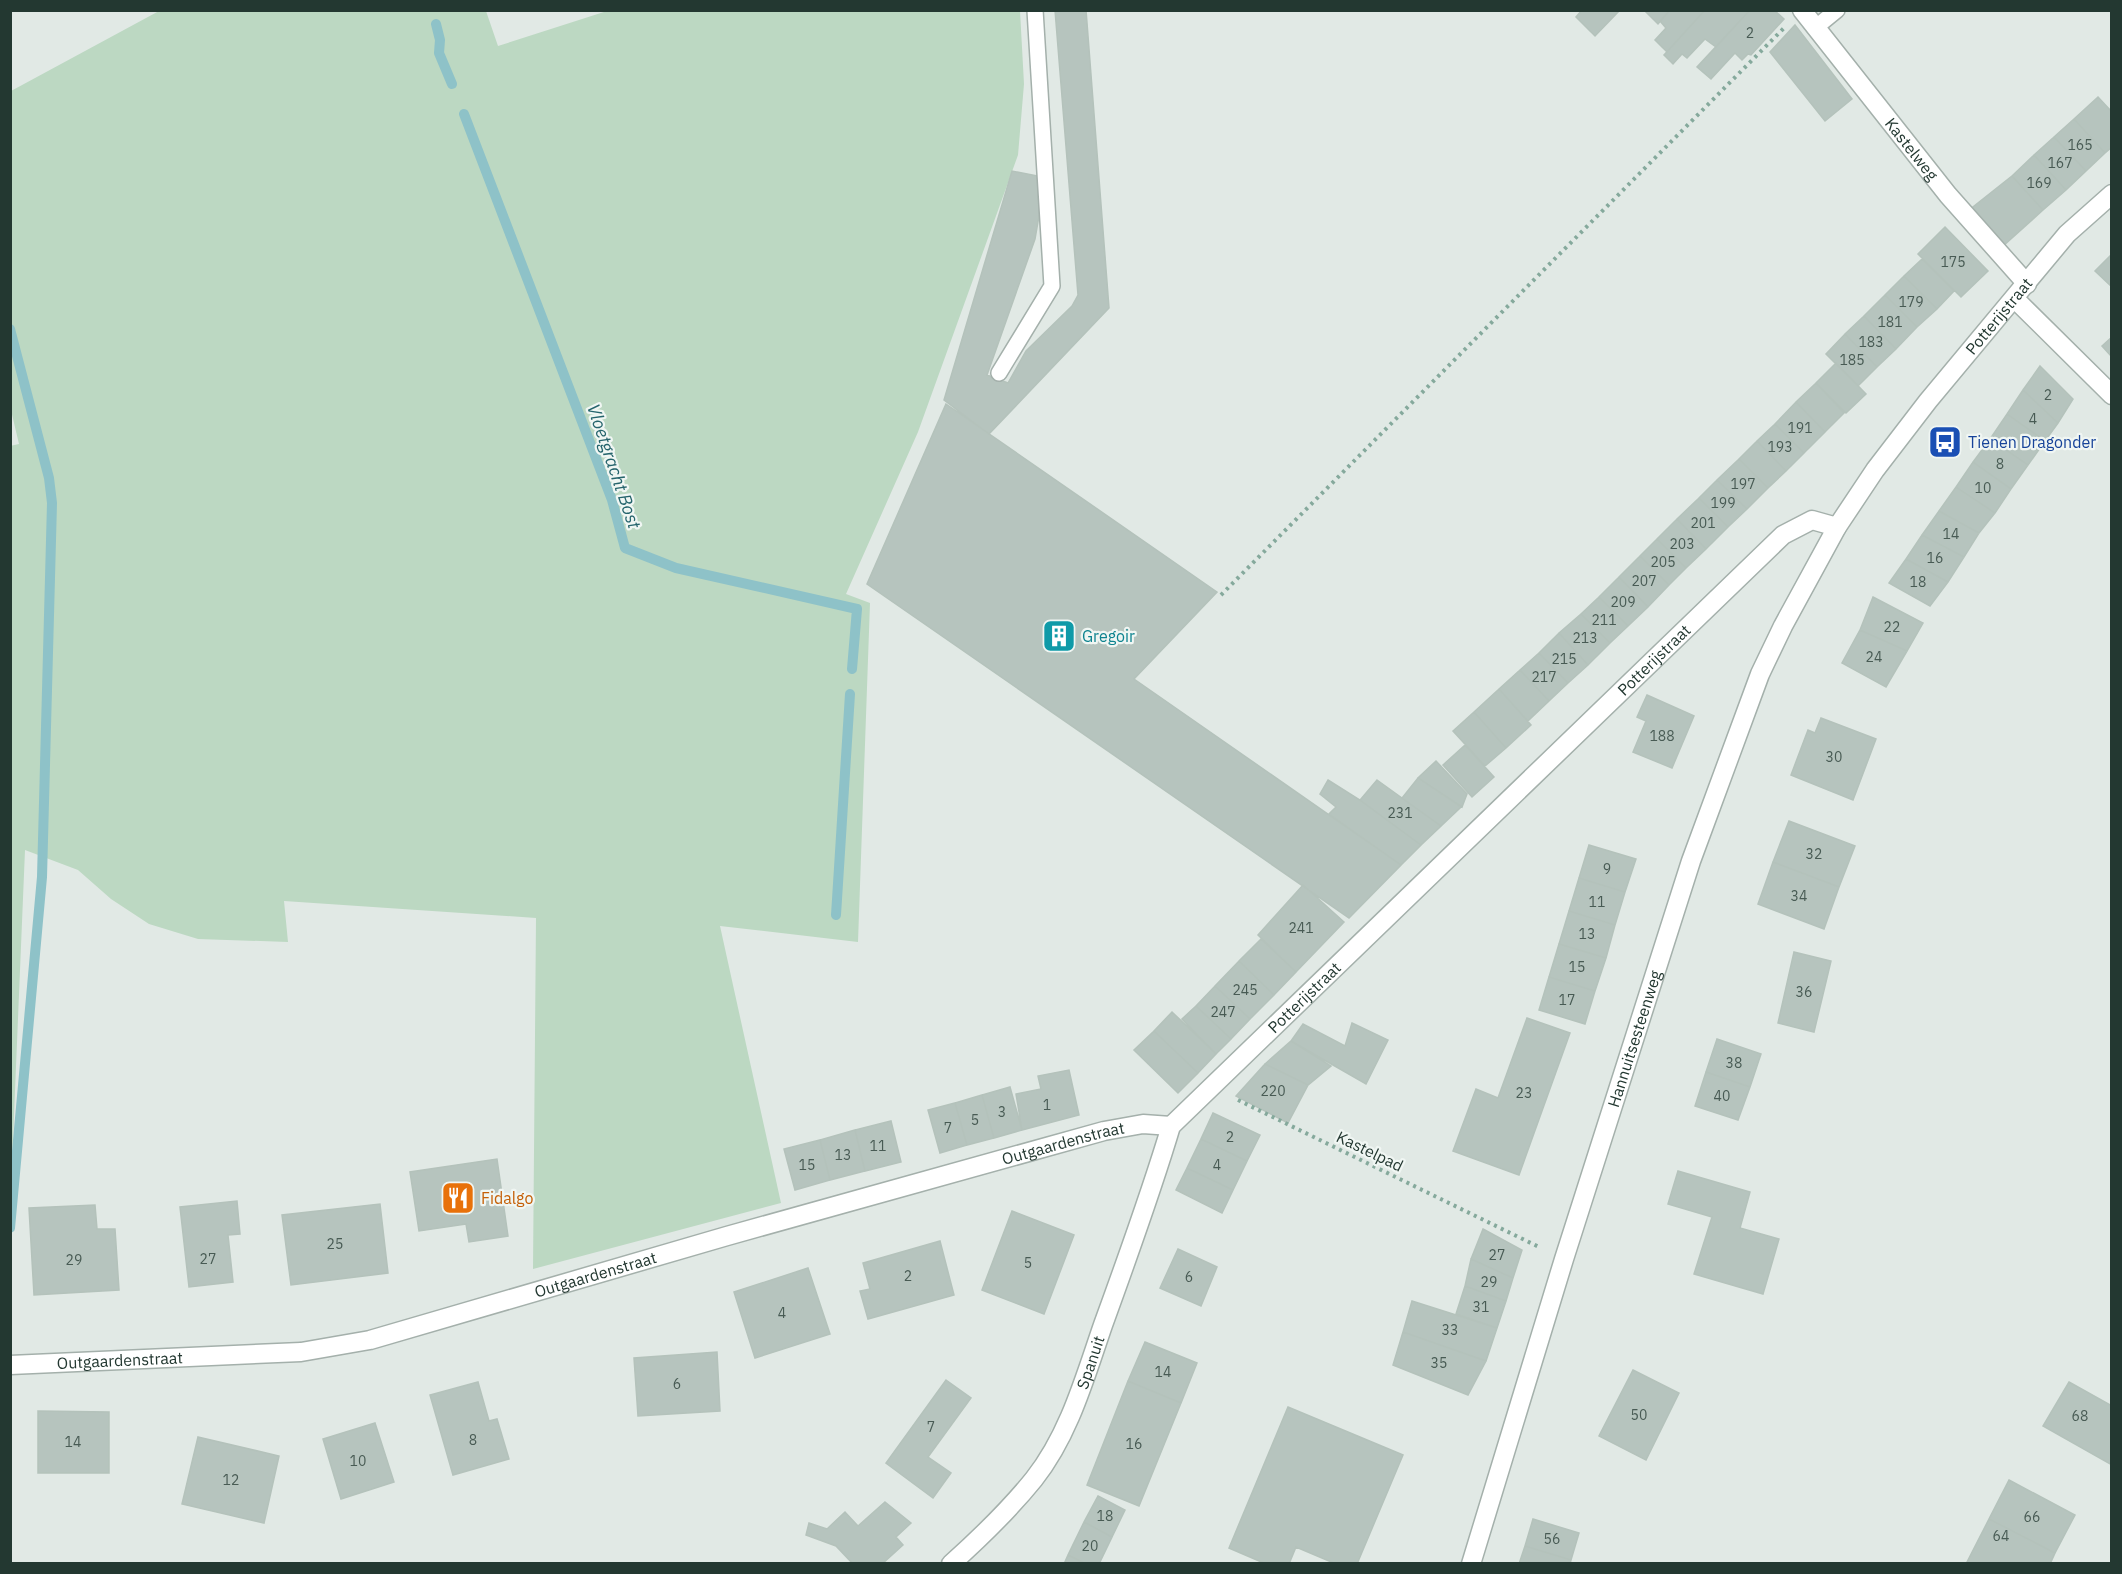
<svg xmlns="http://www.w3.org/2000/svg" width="2122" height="1574" font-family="'IBM Plex Sans',sans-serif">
<rect width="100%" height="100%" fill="#e1e9e5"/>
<!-- green -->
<path fill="#bcd8c2" d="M159,11H486L498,46L607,11H1020L1024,84L1018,155L918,432L846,594L870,603L858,942L720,926L781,1203L533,1269L536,918L284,901L288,942L198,939L149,924L111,899L78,870L25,850L11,1187L10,446L19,444L10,406L11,91Z"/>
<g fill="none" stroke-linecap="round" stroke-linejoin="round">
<!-- stream -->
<path stroke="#8ec2c8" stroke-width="10" d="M436,24L440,40L439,53L452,84
M464,114L612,500L625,548L676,568L857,609L852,669
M10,329L49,478L52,503L42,877L10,1228
M836,915L850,694"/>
</g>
<!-- building -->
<path fill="#b6c4be" stroke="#b4c2bb" stroke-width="1.5" d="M1055,10H1086L1109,308L989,434L944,400L1012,171L1038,176L1039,216L1035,239L987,375L1008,383L1026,351L1072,306L1078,295Z
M1582,10H1620L1595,36L1576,17Z
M1644,10H1670L1658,24Z
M1670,10H1705L1667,52L1655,40L1666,28L1660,21Z
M1705,10H1750L1716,47L1705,39L1687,58L1682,54L1673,64L1664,55Z
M1750,10H1774L1784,19L1751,55L1748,54L1742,60L1735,53L1711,79L1697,67Z
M1795,25L1852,99L1825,121L1770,52Z
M2098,97L2112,112V147L2105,153L2074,119Z
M2074,119L2105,153L2086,171L2054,137Z
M2054,137L2086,171L2066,190L2034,155Z
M2034,155L2066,190L2043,210L2012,176Z
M2012,176L2043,210L2002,247L1969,210Z
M1945,227L1988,271L1961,297L1918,254Z
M2112,254V287L2095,271Z
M1922,259L1954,291L1937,309L1904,276Z
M1904,276L1937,309L1917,327L1885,295Z
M1885,295L1917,327L1896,349L1864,316Z
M1864,316L1896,349L1877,367L1845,334Z
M1845,334L1877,367L1858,386L1826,354Z
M2112,337V357L2102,346Z
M1836,363L1866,394L1846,413L1816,383Z
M2040,366L2073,399L2058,423L2023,390Z
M1816,383L1844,413L1825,432L1796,402Z
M2023,390L2058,423L2045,441L2007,414Z
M1796,402L1825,432L1804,453L1775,424Z
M946,404L1217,592L1134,679L1401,865L1349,918L867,584Z
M2007,414L2045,441L2028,465L1990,439Z
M1775,424L1804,453L1786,471L1757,441Z
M1990,439L2028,465L2011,489L1973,462Z
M1757,441L1786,471L1768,488L1739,459Z
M1739,459L1768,488L1747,509L1717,480Z
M1973,462L2011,489L1995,513L1956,487Z
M1717,480L1747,509L1728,527L1699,498Z
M1956,487L1995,513L1979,533L1939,511Z
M1699,498L1728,527L1706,549L1677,519Z
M1939,511L1979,533L1964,557L1922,535Z
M1677,519L1706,549L1686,568L1657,539Z
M1922,535L1964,557L1948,582L1906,559Z
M1657,539L1686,568L1669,585L1640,556Z
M1640,556L1669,585L1648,607L1619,577Z
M1906,559L1948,582L1930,606L1889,583Z
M1619,577L1648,607L1628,626L1599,597Z
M1599,597L1628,626L1610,643L1581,614Z
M1873,597L1923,623L1907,651L1860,630Z
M1581,614L1610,643L1588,665L1559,633Z
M1860,630L1907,651L1886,687L1842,663Z
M1559,633L1588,665L1568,683L1539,653Z
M1539,653L1568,683L1549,701L1520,670Z
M1520,670L1549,701L1528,721L1499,689Z
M1499,689L1531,725L1506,748L1474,712Z
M1647,695L1694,716L1672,768L1633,752L1646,721L1637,717Z
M1474,712L1506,748L1485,766L1453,731Z
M1821,718L1876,739L1853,800L1791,775L1808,730L1815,733Z
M1465,745L1494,777L1472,797L1443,765Z
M1436,761L1467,794L1462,807L1418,778Z
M1418,778L1461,807L1441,826L1402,798Z
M1328,780L1360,800L1421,845L1401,865L1329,814L1336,807L1320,794Z
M1377,780L1402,798L1441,826L1421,845L1360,800Z
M1789,821L1855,846L1839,887L1773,862Z
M1589,845L1636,859L1625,892L1579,878Z
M1773,862L1839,887L1824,929L1758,904Z
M1579,878L1625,892L1615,925L1569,911Z
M1303,885L1344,922L1296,972L1258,935Z
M1569,911L1615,925L1606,958L1559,944Z
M1261,939L1296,972L1274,995L1239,961Z
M1559,944L1606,958L1595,991L1549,977Z
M1794,952L1831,961L1814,1032L1778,1023Z
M1239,961L1274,995L1250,1019L1215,986Z
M1549,977L1595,991L1585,1024L1539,1010Z
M1215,986L1250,1019L1231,1039L1196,1006Z
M1196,1006L1231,1039L1216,1054L1182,1019Z
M1172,1012L1216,1054L1198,1073L1154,1031Z
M1527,1018L1570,1033L1519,1175L1453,1151L1476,1089L1498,1098Z
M1352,1023L1388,1040L1366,1084L1291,1041L1303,1024L1345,1046Z
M1154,1031L1198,1073L1178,1093L1134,1050Z
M1717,1039L1761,1054L1750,1087L1706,1072Z
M1291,1041L1331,1066L1308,1085L1265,1064Z
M1265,1064L1308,1085L1288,1123L1236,1096Z
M1069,1070L1079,1115L1022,1130L1016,1094L1041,1089L1038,1076Z
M1706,1072L1750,1087L1738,1120L1695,1106Z
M1010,1087L1022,1130L994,1138L982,1095Z
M982,1095L994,1138L967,1145L955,1103Z
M955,1103L967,1145L940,1153L928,1110Z
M1213,1113L1260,1135L1247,1161L1201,1139Z
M891,1121L901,1162L865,1171L855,1130Z
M855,1130L865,1171L830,1180L820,1140Z
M1201,1139L1247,1161L1233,1190L1187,1168Z
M820,1140L830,1180L795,1190L784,1149Z
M497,1159L508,1236L469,1242L466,1224L419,1231L410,1172Z
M1187,1168L1233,1190L1222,1213L1176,1190Z
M1678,1171L1750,1192L1740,1228L1779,1239L1763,1294L1694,1274L1712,1217L1668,1204Z
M237,1201L240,1234L228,1235L233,1282L189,1287L180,1207Z
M380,1204L388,1273L291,1285L282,1215Z
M95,1205L97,1229H115L119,1290L34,1295L29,1208Z
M1012,1211L1074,1235L1044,1314L982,1290Z
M1483,1229L1522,1250L1513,1278L1471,1259Z
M940,1241L954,1295L868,1319L860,1291L870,1289L863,1263Z
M1178,1249L1217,1267L1201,1306L1160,1288Z
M1471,1259L1513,1278L1506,1301L1465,1286Z
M808,1268L830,1334L755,1358L734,1292Z
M1465,1286L1506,1301L1497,1328L1456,1314Z
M1412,1301L1497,1328L1486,1361L1403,1332Z
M1403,1332L1486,1361L1468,1395L1393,1365Z
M1145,1342L1197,1363L1181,1403L1128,1381Z
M717,1352L720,1411L638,1416L634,1358Z
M1633,1370L1679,1393L1646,1460L1599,1436Z
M946,1380L971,1398L928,1457L951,1473L933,1498L886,1463Z
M1128,1381L1181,1403L1139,1506L1087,1485Z
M478,1382L489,1421L497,1419L509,1459L453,1475L430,1395Z
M2069,1382L2112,1406V1465L2043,1426Z
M1288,1407L1403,1455L1357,1564H1336L1296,1547L1289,1564H1266L1229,1548Z
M38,1411L109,1412V1473H38Z
M375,1423L394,1482L341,1499L323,1439Z
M198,1437L279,1456L264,1523L182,1504Z
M2009,1480L2075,1515L2055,1553L1989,1519Z
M1098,1496L1125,1510L1112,1537L1084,1522Z
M885,1502L911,1523L896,1537L903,1545L882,1564H853L836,1546L806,1535L809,1523L827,1529L845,1512L858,1526Z
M1533,1519L1579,1533L1571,1560L1525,1546Z
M1989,1519L2055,1553L2050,1564H1966Z
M1084,1522L1112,1537L1099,1564H1086L1068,1555Z
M1525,1546L1571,1560L1570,1564H1519Z
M1068,1555L1086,1564H1064Z"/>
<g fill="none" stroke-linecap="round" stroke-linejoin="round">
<defs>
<path id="service" d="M1815,28L1837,10
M999,373L1052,286L1035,10"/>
<g id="minor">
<path id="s1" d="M1802,10L1948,195L2027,284"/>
<path d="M2015,299L2112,395"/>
<path id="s2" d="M10,1365L301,1352L370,1340L727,1236L1104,1131L1143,1124L1171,1126"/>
<path id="s3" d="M951,1564C980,1538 1009,1510 1034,1479C1069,1435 1085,1377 1103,1325C1127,1259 1151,1193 1171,1126L1783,535L1812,520L1837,527"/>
</g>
<g id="tertiary">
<path id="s4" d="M1471,1564L1564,1259L1691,861L1760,674L1783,626L1837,527L1875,470L1928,401L2067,234L2112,194"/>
</g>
</defs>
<!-- service casing -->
<use href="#service" stroke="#a4b0ab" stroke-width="18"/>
<!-- minor casing -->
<use href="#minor" stroke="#a4b0ab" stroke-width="21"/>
<!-- tertiary casing -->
<use href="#tertiary" stroke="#a4b0ab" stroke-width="21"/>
<!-- path -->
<path stroke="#85a99c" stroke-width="4" stroke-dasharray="3 4.5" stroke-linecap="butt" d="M1221,595L1784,28
M1238,1100L1539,1247"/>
<!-- service -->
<use href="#service" stroke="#fff" stroke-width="15"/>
<!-- minor -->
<use href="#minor" stroke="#fff" stroke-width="18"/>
<!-- tertiary -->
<use href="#tertiary" stroke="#fff" stroke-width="18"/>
</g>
<!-- icons -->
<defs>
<symbol id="bus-square" viewBox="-11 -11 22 22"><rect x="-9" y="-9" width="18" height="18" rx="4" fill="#1a4fb4" stroke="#f0f6f3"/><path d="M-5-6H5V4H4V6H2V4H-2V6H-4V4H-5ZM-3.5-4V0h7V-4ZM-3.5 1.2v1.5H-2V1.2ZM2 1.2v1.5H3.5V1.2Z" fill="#fff"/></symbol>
<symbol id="building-square" viewBox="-11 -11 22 22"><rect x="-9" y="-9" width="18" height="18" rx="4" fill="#0f9aa8" stroke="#f0f6f3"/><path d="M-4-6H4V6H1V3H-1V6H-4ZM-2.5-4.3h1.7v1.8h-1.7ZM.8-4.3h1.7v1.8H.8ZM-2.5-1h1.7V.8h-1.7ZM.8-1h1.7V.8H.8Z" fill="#fff"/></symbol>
<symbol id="restaurant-square" viewBox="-11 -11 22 22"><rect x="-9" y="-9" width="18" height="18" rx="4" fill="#e8710a" stroke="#f0f6f3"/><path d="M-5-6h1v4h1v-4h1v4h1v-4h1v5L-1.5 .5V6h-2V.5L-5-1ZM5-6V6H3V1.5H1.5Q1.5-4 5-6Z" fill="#fff"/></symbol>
</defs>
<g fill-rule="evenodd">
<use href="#bus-square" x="1926" y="423" width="38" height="38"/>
<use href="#building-square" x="1040" y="617" width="38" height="38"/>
<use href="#restaurant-square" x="439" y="1179" width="38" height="38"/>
</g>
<g text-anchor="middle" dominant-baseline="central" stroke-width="4.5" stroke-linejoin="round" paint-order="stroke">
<!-- number labels -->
<g font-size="14" fill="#485b54">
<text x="1750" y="33">2</text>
<text x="2080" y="145">165</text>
<text x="2060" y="163">167</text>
<text x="2039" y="183">169</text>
<text x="1953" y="262">175</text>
<text x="1911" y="302">179</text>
<text x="1890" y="322">181</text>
<text x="1871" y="342">183</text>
<text x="1852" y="360">185</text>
<text x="2048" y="395">2</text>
<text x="2033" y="419">4</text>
<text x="1800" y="428">191</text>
<text x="1780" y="447">193</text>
<text x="2000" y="464">8</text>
<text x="1743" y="484">197</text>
<text x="1983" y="488">10</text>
<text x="1723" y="503">199</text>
<text x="1703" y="523">201</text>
<text x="1951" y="534">14</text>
<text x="1682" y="544">203</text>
<text x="1935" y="558">16</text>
<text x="1663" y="562">205</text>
<text x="1644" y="581">207</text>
<text x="1918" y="582">18</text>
<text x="1623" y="602">209</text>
<text x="1604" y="620">211</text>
<text x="1892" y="627">22</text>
<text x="1585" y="638">213</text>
<text x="1874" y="657">24</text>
<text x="1564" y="659">215</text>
<text x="1544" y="677">217</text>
<text x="1662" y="736">188</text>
<text x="1834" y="757">30</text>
<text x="1400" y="813">231</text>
<text x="1814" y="854">32</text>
<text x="1607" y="869">9</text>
<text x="1799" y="896">34</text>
<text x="1597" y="902">11</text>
<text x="1301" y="928">241</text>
<text x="1587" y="934">13</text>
<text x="1577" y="967">15</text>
<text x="1245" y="990">245</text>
<text x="1804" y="992">36</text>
<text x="1567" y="1000">17</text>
<text x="1223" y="1012">247</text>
<text x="1734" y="1063">38</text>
<text x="1273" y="1091">220</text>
<text x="1524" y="1093">23</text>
<text x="1722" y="1096">40</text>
<text x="1047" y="1105">1</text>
<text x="1002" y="1112">3</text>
<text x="975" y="1120">5</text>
<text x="948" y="1128">7</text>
<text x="1230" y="1137">2</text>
<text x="878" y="1146">11</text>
<text x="843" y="1155">13</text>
<text x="807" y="1165">15</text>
<text x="1217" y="1165">4</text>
<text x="335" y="1244">25</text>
<text x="1497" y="1255">27</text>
<text x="208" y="1259">27</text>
<text x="74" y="1260">29</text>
<text x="1028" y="1263">5</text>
<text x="908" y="1276">2</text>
<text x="1189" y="1277">6</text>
<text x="1489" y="1282">29</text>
<text x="1481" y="1307">31</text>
<text x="782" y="1313">4</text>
<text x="1450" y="1330">33</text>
<text x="1439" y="1363">35</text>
<text x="1163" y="1372">14</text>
<text x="677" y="1384">6</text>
<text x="1639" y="1415">50</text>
<text x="2080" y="1416">68</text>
<text x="931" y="1427">7</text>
<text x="473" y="1440">8</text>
<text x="73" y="1442">14</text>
<text x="1134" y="1444">16</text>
<text x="358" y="1461">10</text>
<text x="231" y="1480">12</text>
<text x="1105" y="1516">18</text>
<text x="2032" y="1517">66</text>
<text x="2001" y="1536">64</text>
<text x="1552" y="1539">56</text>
<text x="1090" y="1546">20</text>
</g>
<!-- street labels -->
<g font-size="16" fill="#233831" stroke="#f0f6f3">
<text stroke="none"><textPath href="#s1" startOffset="177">Kastelweg</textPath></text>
<text stroke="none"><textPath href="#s4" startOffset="1368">Potterijstraat</textPath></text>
<text stroke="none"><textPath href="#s3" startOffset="1170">Potterijstraat</textPath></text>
<text stroke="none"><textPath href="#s3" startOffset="684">Potterijstraat</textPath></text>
<text stroke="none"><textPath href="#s4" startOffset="550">Hannuitsesteenweg</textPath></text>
<text stroke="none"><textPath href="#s2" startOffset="1082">Outgaardenstraat</textPath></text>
<text transform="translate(1370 1151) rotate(26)">Kastelpad</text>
<text stroke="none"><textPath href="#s2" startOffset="596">Outgaardenstraat</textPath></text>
<text stroke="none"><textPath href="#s2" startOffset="110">Outgaardenstraat</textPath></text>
<text stroke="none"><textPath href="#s3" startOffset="249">Spanuit</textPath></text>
</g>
<!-- transit labels -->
<g font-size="16" fill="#164399" stroke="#f0f6f3" text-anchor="start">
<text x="1968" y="442">Tienen Dragonder</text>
</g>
<!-- culture labels -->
<g font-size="16" fill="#0d838f" stroke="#f0f6f3" text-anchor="start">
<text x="1082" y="636">Gregoir</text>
</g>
<!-- food labels -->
<g font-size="16" fill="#c56008" stroke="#f0f6f3" text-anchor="start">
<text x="481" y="1198">Fidalgo</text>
</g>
<!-- water labels -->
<g font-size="18" font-style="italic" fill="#25646c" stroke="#f0f6f3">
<text transform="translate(614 466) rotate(71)">Vloetgracht Bost</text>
</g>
</g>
<!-- border -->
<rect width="2122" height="1574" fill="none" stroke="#233831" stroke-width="24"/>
</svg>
